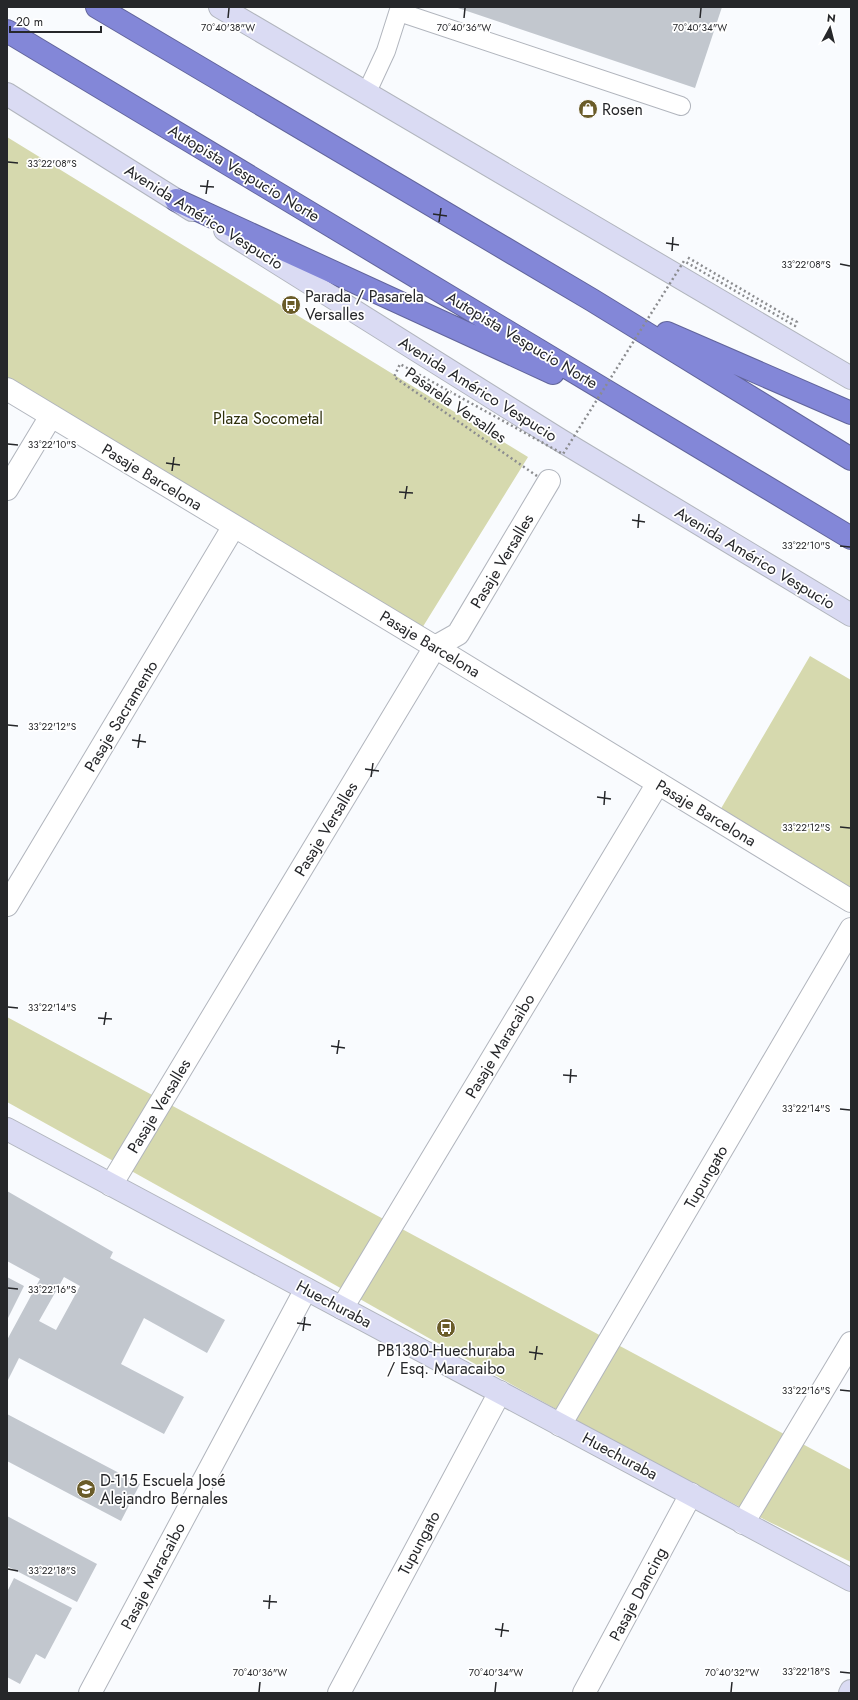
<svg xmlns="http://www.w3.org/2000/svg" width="858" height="1700" font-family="Jost,sans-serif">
<rect width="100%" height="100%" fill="#f9fbfe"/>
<!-- green -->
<path fill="#d6d9ae" d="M7,137L528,457L419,633L7,379Z
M810,656L851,680V889L719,812Z
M7,1017L851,1470V1562C678,1479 511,1385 344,1290C232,1227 119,1164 7,1102Z"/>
<!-- building -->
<path fill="#c2c7ce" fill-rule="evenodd" d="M455,7H722L695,88Z
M7,1191L113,1252L110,1258L225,1320L207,1353L144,1318L121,1364L184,1397L164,1434L19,1358L7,1382V1340L40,1279L7,1261ZM64,1277L80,1286L56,1330L39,1321Z
M7,1277L24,1286L7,1320Z
M7,1414L140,1484L121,1521L7,1461Z
M7,1516L97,1564L77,1602L7,1566Z
M14,1578L72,1608L45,1659L36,1654L20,1684L7,1677V1592Z"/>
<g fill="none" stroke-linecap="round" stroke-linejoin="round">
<defs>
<path id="lane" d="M399,12L681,106
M366,94L386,51L400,7"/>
<path id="street" d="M7,389L435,647L851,901
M7,489L51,416
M7,905L234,526
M111,1185L435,647L458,634L549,481
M342,1308L658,783
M560,1425L851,929
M743,1523L851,1343
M90,1693L306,1289
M339,1693L500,1392
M584,1693L691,1494"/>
<path id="secondary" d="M220,7L851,378
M7,94L192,210
M225,230L560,440L851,615
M7,1129L851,1580
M850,1693L851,1691"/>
<path id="highway" d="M97,7L592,300L851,459
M7,31L851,538
M176,200L553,373
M667,333L851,413"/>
</defs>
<!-- lane casing -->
<use href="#lane" stroke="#b1b5bd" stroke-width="20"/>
<!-- street casing -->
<use href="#street" stroke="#b1b5bd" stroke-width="24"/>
<!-- secondary casing -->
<use href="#secondary" stroke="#b1b5bd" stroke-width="24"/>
<!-- highway casing -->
<use href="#highway" stroke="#62659b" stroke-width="24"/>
<!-- lane -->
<use href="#lane" stroke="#fff" stroke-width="18"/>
<!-- street -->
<use href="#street" stroke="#fff" stroke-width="22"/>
<!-- secondary -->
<use href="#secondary" stroke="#dadbf3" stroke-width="22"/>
<!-- highway -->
<use href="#highway" stroke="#8387d8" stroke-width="22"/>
<!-- path-bridge -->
<path stroke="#8b8c8f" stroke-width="2.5" stroke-dasharray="2 3" stroke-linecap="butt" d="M537,476L394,377L400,364L563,454L684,261L795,326L797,322L687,257"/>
</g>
<!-- ticks -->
<path fill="none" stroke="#26272a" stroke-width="1.5" d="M228,18L229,8M464,18L465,8M700,18L701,8M8,162L18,163M200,186L214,187M206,194L208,180M433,214L447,216M439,222L441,208M666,243L679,245M672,251L673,237M840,264L850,266M8,444L18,445M166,463L180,465M172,471L174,457M399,492L413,493M405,499L407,486M632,520L645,522M638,528L639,514M840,546L850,547M8,725L18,726M132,740L146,742M138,748L140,734M365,769L379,771M371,777L373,763M597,797L611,799M604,805L605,791M840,827L850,828M8,1007L18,1008M98,1018L112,1019M104,1025L106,1012M331,1046L345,1048M337,1054L339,1040M563,1075L577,1076M570,1083L571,1069M840,1109L850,1110M8,1288L18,1289M297,1323L311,1325M303,1331L305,1317M529,1352L543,1354M535,1360L537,1346M840,1390L850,1391M8,1569L18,1571M263,1601L277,1602M269,1609L270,1595M495,1629L509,1631M501,1637L503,1623M840,1672L850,1673M259,1692L260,1682M495,1692L496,1682M731,1692L732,1682"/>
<!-- icons -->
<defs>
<symbol id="shop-disc" viewBox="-11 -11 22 22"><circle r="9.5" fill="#6a5c29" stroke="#fff"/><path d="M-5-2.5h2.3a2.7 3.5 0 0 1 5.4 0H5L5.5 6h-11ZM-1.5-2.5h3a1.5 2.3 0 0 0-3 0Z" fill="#fff"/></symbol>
<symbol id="bus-disc" viewBox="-11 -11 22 22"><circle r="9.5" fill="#6a5c29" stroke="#fff"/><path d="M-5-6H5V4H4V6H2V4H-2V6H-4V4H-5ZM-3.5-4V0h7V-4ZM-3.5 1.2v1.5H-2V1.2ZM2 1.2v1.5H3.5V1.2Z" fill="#fff"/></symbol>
<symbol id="school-disc" viewBox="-11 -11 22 22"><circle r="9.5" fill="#6a5c29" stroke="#fff"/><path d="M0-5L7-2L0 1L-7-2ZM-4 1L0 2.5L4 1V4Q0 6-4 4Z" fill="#fff"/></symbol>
</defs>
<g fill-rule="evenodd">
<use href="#shop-disc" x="577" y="98" width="22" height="22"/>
<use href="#bus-disc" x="280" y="294" width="22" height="22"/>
<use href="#bus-disc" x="435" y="1317" width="22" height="22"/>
<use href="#school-disc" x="75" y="1478" width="22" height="22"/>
</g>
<g text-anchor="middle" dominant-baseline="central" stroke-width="3.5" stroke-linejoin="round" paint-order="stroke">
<!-- poi labels -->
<g font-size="16" fill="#26272a" stroke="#fff" text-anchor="start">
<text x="602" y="109">Rosen</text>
<text x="305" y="296">Parada / Pasarela<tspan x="305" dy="18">Versalles</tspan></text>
<text x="446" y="1350" text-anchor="middle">PB1380-Huechuraba<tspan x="446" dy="18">/ Esq. Maracaibo</tspan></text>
<text x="100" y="1480">D-115 Escuela José<tspan x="100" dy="18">Alejandro Bernales</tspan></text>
</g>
<!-- street labels -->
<g font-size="16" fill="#26272a" stroke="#fff">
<text transform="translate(244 173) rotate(31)">Autopista Vespucio Norte</text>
<text transform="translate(204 217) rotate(32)">Avenida Américo Vespucio</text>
<text transform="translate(522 340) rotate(31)">Autopista Vespucio Norte</text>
<text transform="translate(478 389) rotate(32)">Avenida Américo Vespucio</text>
<text transform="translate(456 405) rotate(35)">Pasarela Versalles</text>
<text transform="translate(152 477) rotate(31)">Pasaje Barcelona</text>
<text transform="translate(755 558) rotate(31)">Avenida Américo Vespucio</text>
<text transform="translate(502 561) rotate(-59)">Pasaje Versalles</text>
<text transform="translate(430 644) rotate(31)">Pasaje Barcelona</text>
<text transform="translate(121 716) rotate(-59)">Pasaje Sacramento</text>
<text transform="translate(706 813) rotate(31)">Pasaje Barcelona</text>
<text transform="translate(326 829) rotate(-59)">Pasaje Versalles</text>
<text transform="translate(500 1046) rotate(-59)">Pasaje Maracaibo</text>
<text transform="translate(159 1106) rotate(-59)">Pasaje Versalles</text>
<text transform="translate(706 1177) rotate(-60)">Tupungato</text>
<text transform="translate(334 1304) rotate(28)">Huechuraba</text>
<text transform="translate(620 1456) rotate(28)">Huechuraba</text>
<text transform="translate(419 1543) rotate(-62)">Tupungato</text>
<text transform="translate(153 1576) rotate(-62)">Pasaje Maracaibo</text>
<text transform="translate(638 1594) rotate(-62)">Pasaje Dancing</text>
</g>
<!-- park labels -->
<g font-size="16" fill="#2e2f0b" stroke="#fff">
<text x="268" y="418">Plaza Socometal</text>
</g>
</g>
<g font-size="10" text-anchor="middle" fill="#26272a" stroke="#fff" stroke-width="3.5" stroke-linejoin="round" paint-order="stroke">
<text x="228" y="31">70°40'38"W</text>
<text x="464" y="31">70°40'36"W</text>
<text x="700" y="31">70°40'34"W</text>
<text x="52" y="167">33°22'08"S</text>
<text x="806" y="268">33°22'08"S</text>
<text x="52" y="448">33°22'10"S</text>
<text x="806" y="549">33°22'10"S</text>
<text x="52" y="730">33°22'12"S</text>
<text x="806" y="831">33°22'12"S</text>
<text x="52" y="1011">33°22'14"S</text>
<text x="806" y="1112">33°22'14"S</text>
<text x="52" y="1293">33°22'16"S</text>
<text x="806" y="1394">33°22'16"S</text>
<text x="52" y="1574">33°22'18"S</text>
<text x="806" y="1675">33°22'18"S</text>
<text x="260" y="1676">70°40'36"W</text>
<text x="496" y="1676">70°40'34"W</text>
<text x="732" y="1676">70°40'32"W</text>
</g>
<!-- border -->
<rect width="858" height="1700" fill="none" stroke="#26272a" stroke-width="16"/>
<!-- north arrow -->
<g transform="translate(830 28) rotate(7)" stroke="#ffffff" stroke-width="3" paint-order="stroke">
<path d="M0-3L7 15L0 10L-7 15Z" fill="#26272a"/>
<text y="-6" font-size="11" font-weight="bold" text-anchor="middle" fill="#26272a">N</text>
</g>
<!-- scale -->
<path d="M10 26v6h91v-6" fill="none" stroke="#26272a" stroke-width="2"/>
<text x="16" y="26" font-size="12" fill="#26272a" stroke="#ffffff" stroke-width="3" paint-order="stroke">20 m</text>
</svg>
